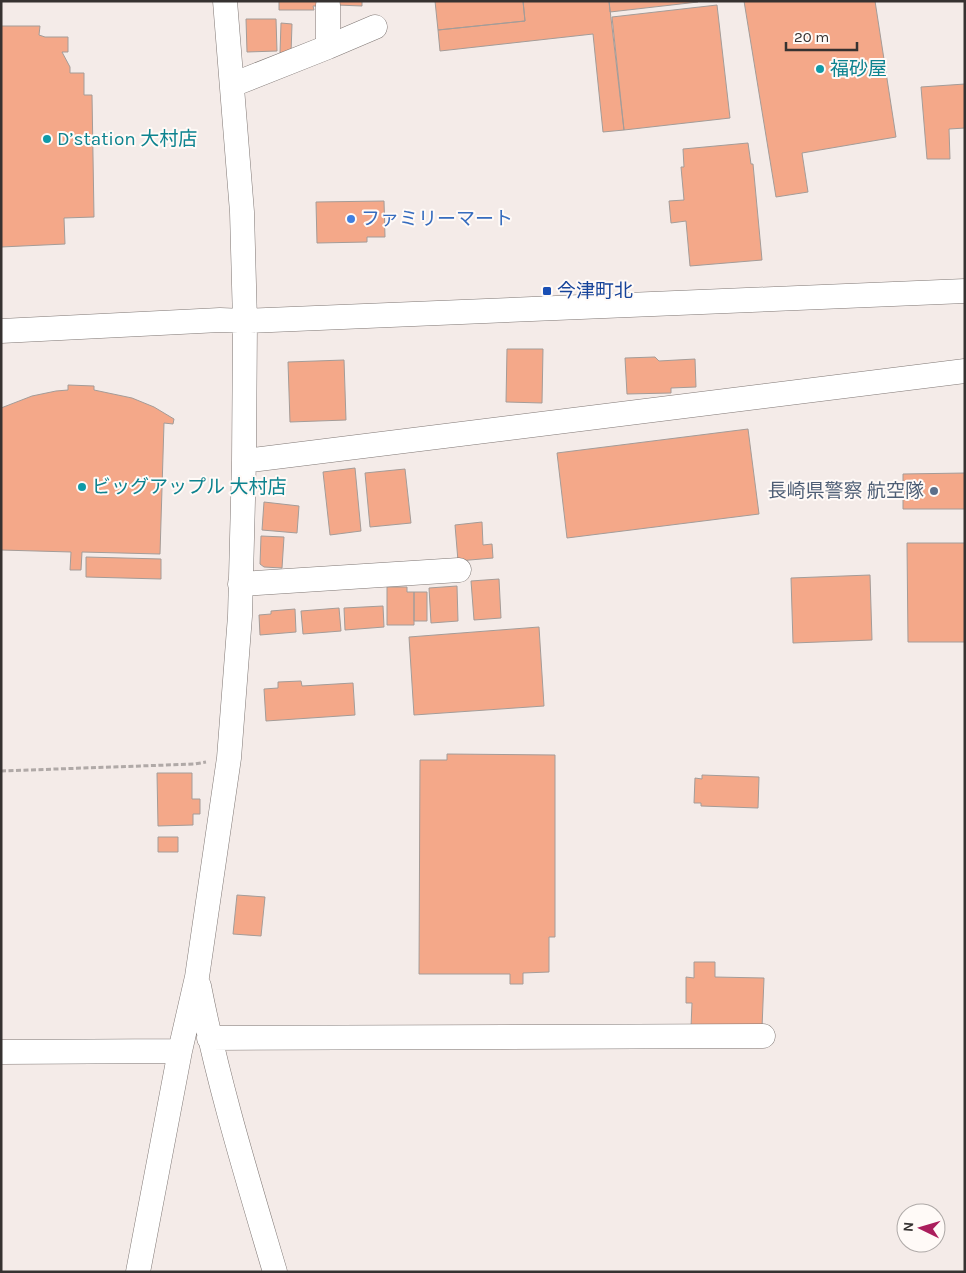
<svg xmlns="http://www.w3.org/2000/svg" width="966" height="1273" font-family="Karla,'Noto Sans JP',sans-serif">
<rect width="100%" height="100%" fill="#f4ebe8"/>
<!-- building -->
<path fill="#f4a889" stroke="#a49c98" d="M279,1H317V6H313L314,10H279Z
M337,1H362V6L337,5Z
M435,1H523L525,21L438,30Z
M523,1H609L624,130L603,132L593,34L440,51L438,30L525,21Z
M609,1H697L698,2L610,12Z
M744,1H875L896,137L802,153L808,192L776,197Z
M717,5L730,118L624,130L612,17Z
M246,19H276L277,51L247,52Z
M281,23L292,24L291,54L280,53Z
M1,26H40L39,35L45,37H68V52H62L70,67V73H84V95H92L94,217L64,218L65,244L1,247Z
M965,84V128L949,129L950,159H927L921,87Z
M748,143L751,164H753L762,260L690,266L686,221L671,223L669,201L684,200L681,167H684L683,149Z
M384,201L385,237H367V242L317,243L316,202Z
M507,349H543L542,403L506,402Z
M655,357L659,361L695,359L696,387L671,388V393L627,394L625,358Z
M344,360L346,420L290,422L288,362Z
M68,385L94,386V390L132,398L154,407L174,419L173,424L164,423L160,554L82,552L81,570H70L71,552L1,550V408L32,396L56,391L68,390Z
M748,429L759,514L567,538L557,453Z
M355,468L361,531L330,535L323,472Z
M405,469L411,523L370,527L365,473Z
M965,473V509H903V474Z
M264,502L299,506L297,533L262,530Z
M482,522L483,545L492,544L493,558L458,561L455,525Z
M261,536L284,537L282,568L264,567L260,564Z
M907,543H965V642H908Z
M86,557L161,559V579L86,577Z
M870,575L872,640L793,643L791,578Z
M499,579L501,618L474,620L471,581Z
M457,586L458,621L431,623L429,588Z
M387,587H407V592H414V625H387Z
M414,592H427V621H414Z
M383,606L384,627L345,630L344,608Z
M339,608L341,631L303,634L301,611Z
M295,609L296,632L260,635L259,615L271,614V611Z
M539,627L544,706L414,715L409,637Z
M301,681L302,686L353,683L355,715L266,721L264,689L278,688V682Z
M447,754L555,755V937H549V972L523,973V984H510V974H419L420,760H447Z
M157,773H192V799H200V814H193V825L158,826Z
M702,775L759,777L758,808L701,806V803H694L695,778L702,779Z
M158,837H178V852H158Z
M237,895L265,897L261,936L233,934Z
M694,962H715V977L764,978L762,1028L691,1027L692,1003H686V977L694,978Z"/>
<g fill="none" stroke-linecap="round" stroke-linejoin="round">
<defs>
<path id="minor" d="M328,47L375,27
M232,85L328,47V5
M1,331L220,320L245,321L965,291
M244,461L965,371
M240,584L459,570
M199,986C218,1083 247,1177 275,1272
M209,1038L763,1036
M1,1052L180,1051
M138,1272L180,1051L197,977L229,758L240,616L244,461L245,321L242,212L225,1"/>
</defs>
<!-- minor casing -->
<use href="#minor" stroke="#7f7774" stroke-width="25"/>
<!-- path -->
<path stroke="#b0a9a7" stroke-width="3" stroke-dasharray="5 2.5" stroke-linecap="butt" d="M1,771L195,764L206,762"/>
<!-- minor -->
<use href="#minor" stroke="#fff" stroke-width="24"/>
</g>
<!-- markers -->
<g fill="#0f9aa8" stroke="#fffaf7" stroke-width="2">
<circle cx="820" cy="69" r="5"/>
<circle cx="47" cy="139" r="5"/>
<circle cx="82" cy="487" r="5"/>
</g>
<circle fill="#3f7fe0" stroke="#fffaf7" stroke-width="2" cx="351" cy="219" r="5"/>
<rect fill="#1a4fb4" stroke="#fffaf7" stroke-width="2" x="542" y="286" width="10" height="10" rx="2.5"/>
<circle fill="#5c6f8a" stroke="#fffaf7" stroke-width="2" cx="934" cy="491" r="5"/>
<g text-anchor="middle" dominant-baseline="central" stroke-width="4" stroke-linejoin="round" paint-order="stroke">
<!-- culture labels -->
<g font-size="19" fill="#0d838f" stroke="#fffaf7" text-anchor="start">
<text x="830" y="69">福砂屋</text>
<text x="57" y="139">D’station 大村店</text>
<text x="92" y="487">ビッグアップル 大村店</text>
</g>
<!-- shop labels -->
<g font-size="19" fill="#366cbe" stroke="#fffaf7" text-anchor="start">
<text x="361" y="219">ファミリーマート</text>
</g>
<!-- transit labels -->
<g font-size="19" fill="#164399" stroke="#fffaf7" text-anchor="start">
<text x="557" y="291">今津町北</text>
</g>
<!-- service labels -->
<g font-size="19" fill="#4e5e75" stroke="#fffaf7" text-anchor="end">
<text x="924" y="491">長崎県警察 航空隊</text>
</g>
</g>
<!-- border -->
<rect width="966" height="1273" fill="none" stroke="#363231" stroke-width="5"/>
<!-- north arrow -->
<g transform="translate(921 1228) rotate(275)"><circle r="24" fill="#fffaf7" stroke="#afaaa8"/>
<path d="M0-4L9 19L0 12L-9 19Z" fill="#ab1d5c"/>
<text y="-8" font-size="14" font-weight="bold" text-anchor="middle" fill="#363231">N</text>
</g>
<!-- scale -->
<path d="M786 42v8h71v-8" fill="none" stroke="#363231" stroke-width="2.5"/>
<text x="794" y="42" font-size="15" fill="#363231" stroke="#fffaf7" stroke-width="4" paint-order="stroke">20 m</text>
</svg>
